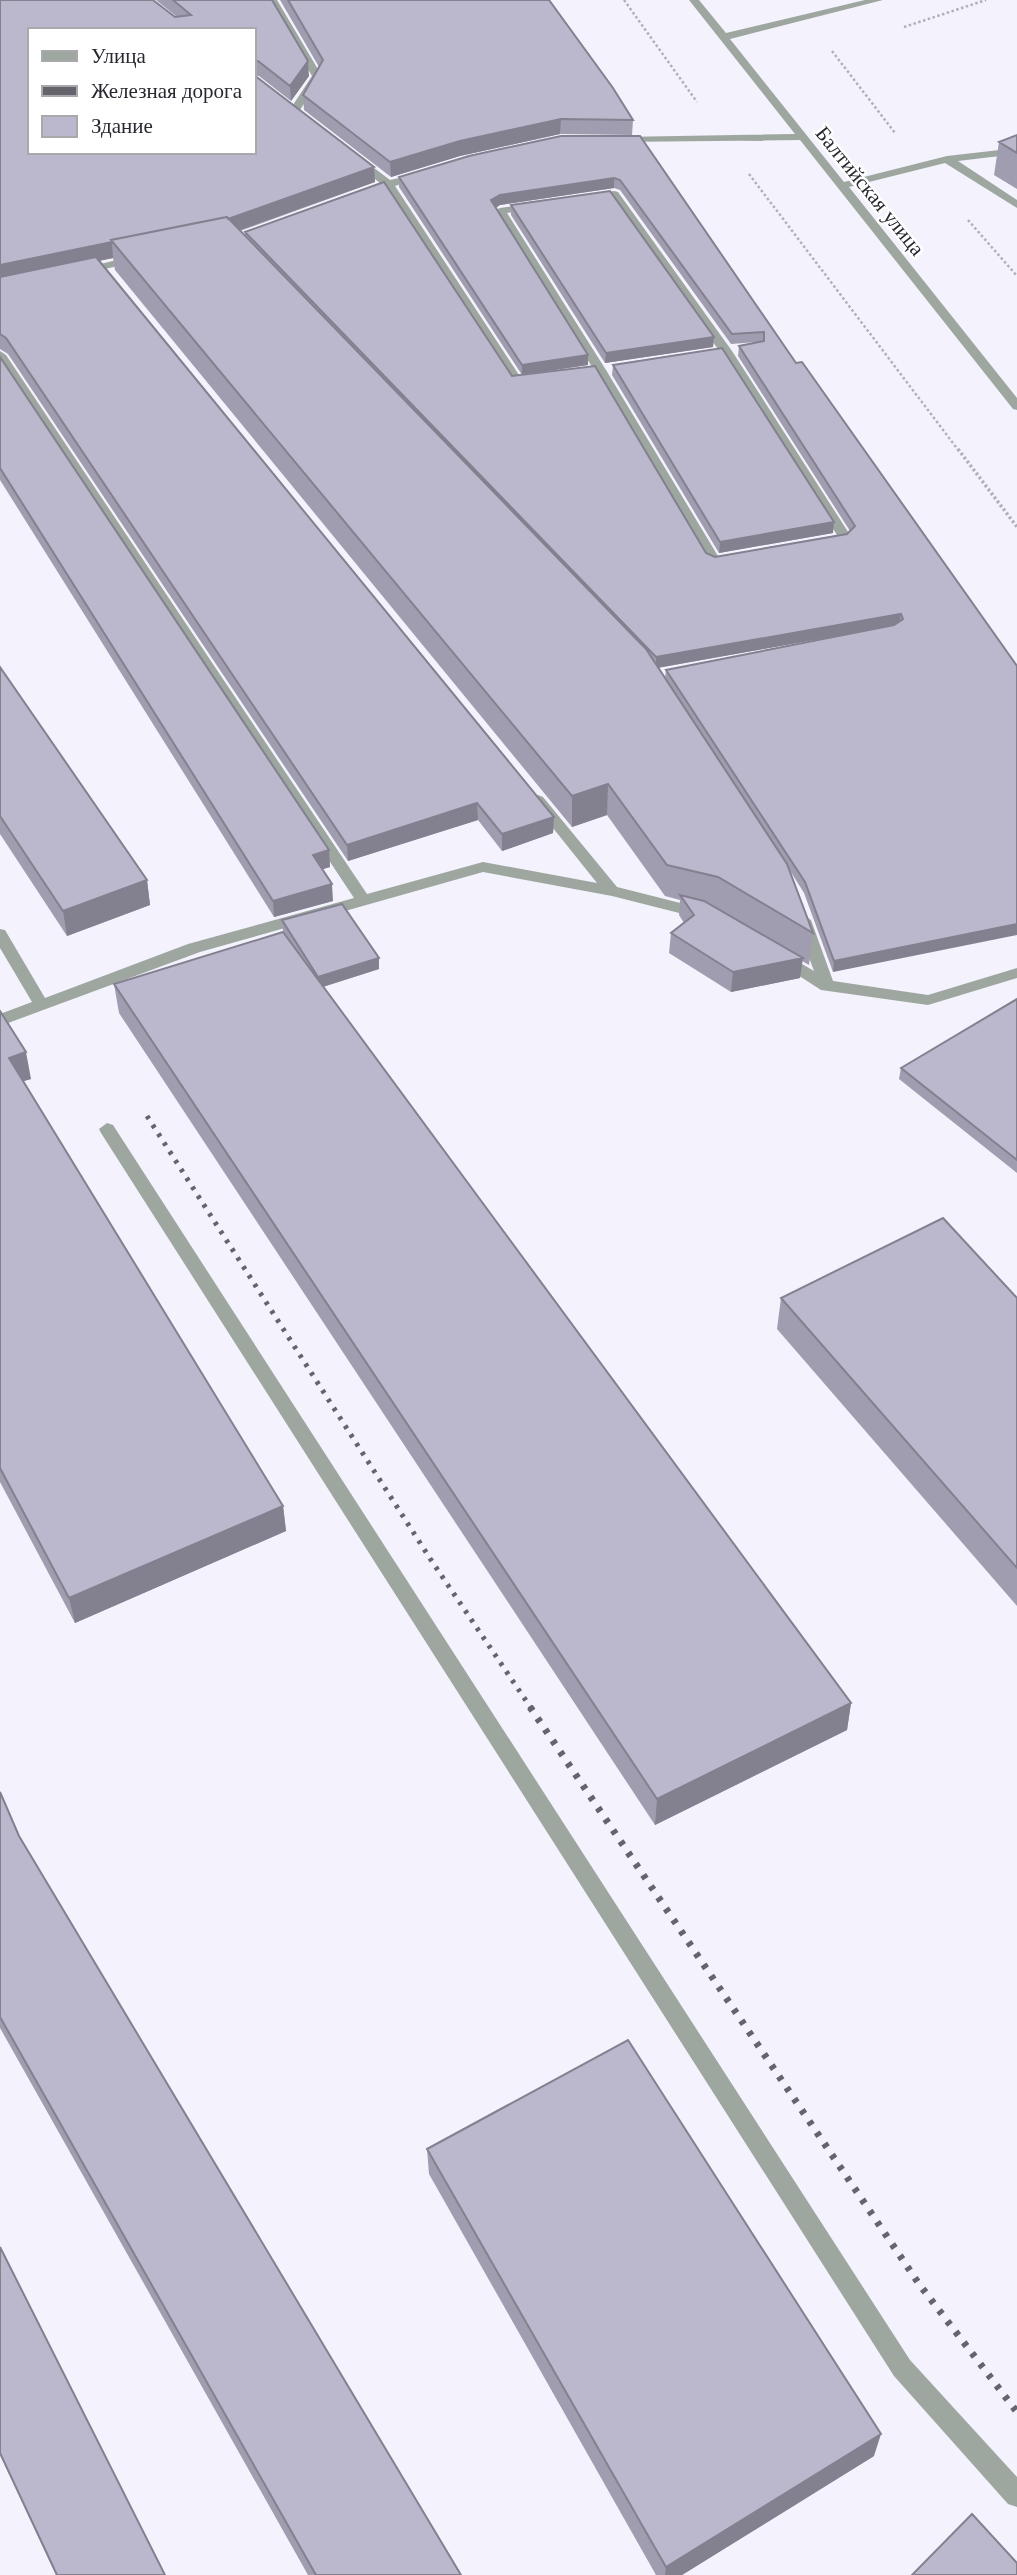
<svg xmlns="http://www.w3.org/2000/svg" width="1017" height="2575" font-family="Georgia,serif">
<rect width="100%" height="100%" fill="#f4f2fc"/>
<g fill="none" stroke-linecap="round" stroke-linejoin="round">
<!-- path-far1 -->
<path stroke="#b1afb9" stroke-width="2.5" stroke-dasharray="2.5 2.5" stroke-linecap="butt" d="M624,0L697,102
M904,27L986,0
M832,51L895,133
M749,174L959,451
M968,220L1017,276"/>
<!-- path -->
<path stroke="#b1afb9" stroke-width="3.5" stroke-dasharray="2.5 2.5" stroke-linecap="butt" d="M958,449L1017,527"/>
<!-- minor -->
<path fill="#9da7a0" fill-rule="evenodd" d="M267,0H277L322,76L298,113L289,111L312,76Z
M689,0H699L726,33L865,0H883L730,39L844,182L947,156L1017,148V154L958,161L1017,200V208L945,163L849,187L1017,398V410L1013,409L800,140L616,142V138L620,137L795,134Z
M353,158H361L390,180L425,172V176L395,186L521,378L536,377V383L514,385L386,189L361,194V190L380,183L353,162Z
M614,191L618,192L732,351L852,538L850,541L714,565L707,561L594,370L494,211L500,208ZM611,198L720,352L837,535L718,556L606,370L507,213Z
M137,255L143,259L141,261L82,274L76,270Z
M0,351L6,355L367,894L483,862L597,883L533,803L531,800L538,795L543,797L617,887L708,910L711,914L708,918L703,919L612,896L483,872L200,952L0,1026V1014L32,1002L0,948V929L5,930L45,998L188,944L354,898L0,364Z
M803,915L811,920L833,981L928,995L1017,968V978L928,1005L821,990L773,959L775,955H787L814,971L795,920Z
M107,1123L113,1125L910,2360L1017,2477V2507L1008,2504L894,2376L101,1133L99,1129Z"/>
<!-- rail-far1 -->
<path stroke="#65636c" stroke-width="5" stroke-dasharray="3.5 7" stroke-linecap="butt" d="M147,1116L431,1560L531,1708"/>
<!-- rail -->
<path stroke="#65636c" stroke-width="7" stroke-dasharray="4.5 9" stroke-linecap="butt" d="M530,1707L919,2284L1017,2412"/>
</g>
<!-- wall -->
<path fill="#a19db0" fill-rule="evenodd" d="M0,0L175,17H177L156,0H272L309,76L291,101L259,76H255L374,167L375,182L240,231L245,236V232L512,376L522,375L399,187V177L640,136L796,363L1005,648L833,972L804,893L789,869L813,933L809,965L802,961L800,978L731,992L669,953L671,933L684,923L679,915L680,900L665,896L607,815L572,827L115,270L113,258L99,261L554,817L553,833L502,851L478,820L348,861L8,354L0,349ZM30,30H254V152ZM614,188L620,190L731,344L757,342L739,346L738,356L850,531L847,534L715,557L706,553L534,373L588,365L496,208L500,205ZM857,632L666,670L665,678L658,668Z
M280,0H549L633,120L632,135L560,134L460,156L391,177L304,110L303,95L319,67Z
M1017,135V189L994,175L999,142Z
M511,205L714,337L713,347L605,363L511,215Z
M0,357L329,850L330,867L322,869L333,901L274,917L0,480Z
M613,365L833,533L719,553L612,375Z
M0,667L147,880L150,905L67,936L0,834Z
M282,920L379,969L323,987L851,1703L847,1730L655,1825L119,1013L114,984L286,936L283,931Z
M1017,999V1173L899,1079L901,1068Z
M0,1011L31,1079L23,1081L283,1506L286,1531L75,1623L0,1482Z
M781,1298H1017V1606L777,1329Z
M0,1792L19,1836L461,2575H308L0,2028Z
M427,2149L874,2456L682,2575H656L429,2174Z
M0,2247L165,2575H56L0,2455Z"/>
<!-- shaded-wall -->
<path fill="#838090" d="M308,61L309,76L291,101L290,86Z
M561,119L560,134L460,156L391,177L390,162L460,141Z
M374,167L375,182L229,234L124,256Z
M614,178V188L500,205L491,210V200L500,195Z
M112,242L113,258L0,281V265Z
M714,337L713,347L605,363L606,353Z
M588,355V365L522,375V365Z
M834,522L833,533L719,553L720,542Z
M901,614L899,625L656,668V657Z
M608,784L607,815L572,827V796Z
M477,803L478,820L348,861L347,845Z
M554,817L553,833L502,851V834Z
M329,850L330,867L314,872L313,855Z
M147,880L150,905L67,936L63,911Z
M332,884L333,901L274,917L273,901Z
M1017,924V935L833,972L834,961Z
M379,958V969L319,988L318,977Z
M803,958L800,978L731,992L733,972Z
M26,1052L31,1079L14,1084L9,1058Z
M283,1506L286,1531L75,1623L69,1598Z
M851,1703L847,1730L655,1825L657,1799Z
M881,2434L874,2456L682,2575H665L666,2567Z"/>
<!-- building -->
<path fill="#bbb7cd" stroke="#838090" stroke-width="2" d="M0,0H153L175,17L191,15L173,0H272L308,61L290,86L258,61H254V30H30V152H254V75L374,167L228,219L227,217L111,240L112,242L0,265Z
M288,0H549L613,88L633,120L561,119L460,141L390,162L303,95L323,60Z
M1017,135V153L999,142Z
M561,136H640L796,363L802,362L1017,666V924L834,961L805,882L666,670L894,625L903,619L901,614L656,657L245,232L384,182L512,376L595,366L706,553L715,557L847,534L855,526L739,346L764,341V332L732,334L620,180L614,178L500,195L491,200L588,355L522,365L399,177L469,156Z
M610,191L714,337L606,353L511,205Z
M227,217L646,649L787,864L813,933L718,877L667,865L608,784L572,796L111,240Z
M96,257L554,817L502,834L477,803L347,845L6,338L0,334V277Z
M722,348L834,522L720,542L613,365Z
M0,357L329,850L313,855L332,884L273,901L0,468Z
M0,667L147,880L63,911L0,816Z
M680,895L704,901L803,958L733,972L671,933L694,915Z
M342,904L379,958L318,977L282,920Z
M283,932L851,1703L657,1799L114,984Z
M1017,999V1160L901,1068Z
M0,1011L26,1052L9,1058L283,1506L69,1598L0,1468Z
M943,1218L1017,1298V1568L781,1298Z
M0,1792L19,1836L461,2575H316L0,2017Z
M628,2040L881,2434L666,2567L427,2149Z
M0,2247L165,2575H57L0,2453Z
M972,2514L1017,2563V2575H912Z"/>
<g text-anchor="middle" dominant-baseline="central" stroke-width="5" stroke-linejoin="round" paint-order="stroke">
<!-- far-street labels -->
<g font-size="21" fill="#292730" stroke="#fff">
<text transform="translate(870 191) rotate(51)">Балтийская улица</text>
</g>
</g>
<!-- legend -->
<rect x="28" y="28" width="228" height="126" fill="#ffffff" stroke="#a9a9ac" stroke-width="2"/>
<rect x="42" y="51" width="35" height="10" fill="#9da7a0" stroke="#a9a9ac" stroke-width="2"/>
<text x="91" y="63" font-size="21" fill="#292730">Улица</text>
<rect x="42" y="86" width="35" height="10" fill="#65636c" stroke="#a9a9ac" stroke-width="2"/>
<text x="91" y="98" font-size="21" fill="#292730">Железная дорога</text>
<rect x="42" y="116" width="35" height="21" fill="#bbb7cd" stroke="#a9a9ac" stroke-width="2"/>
<text x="91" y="133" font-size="21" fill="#292730">Здание</text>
</svg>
